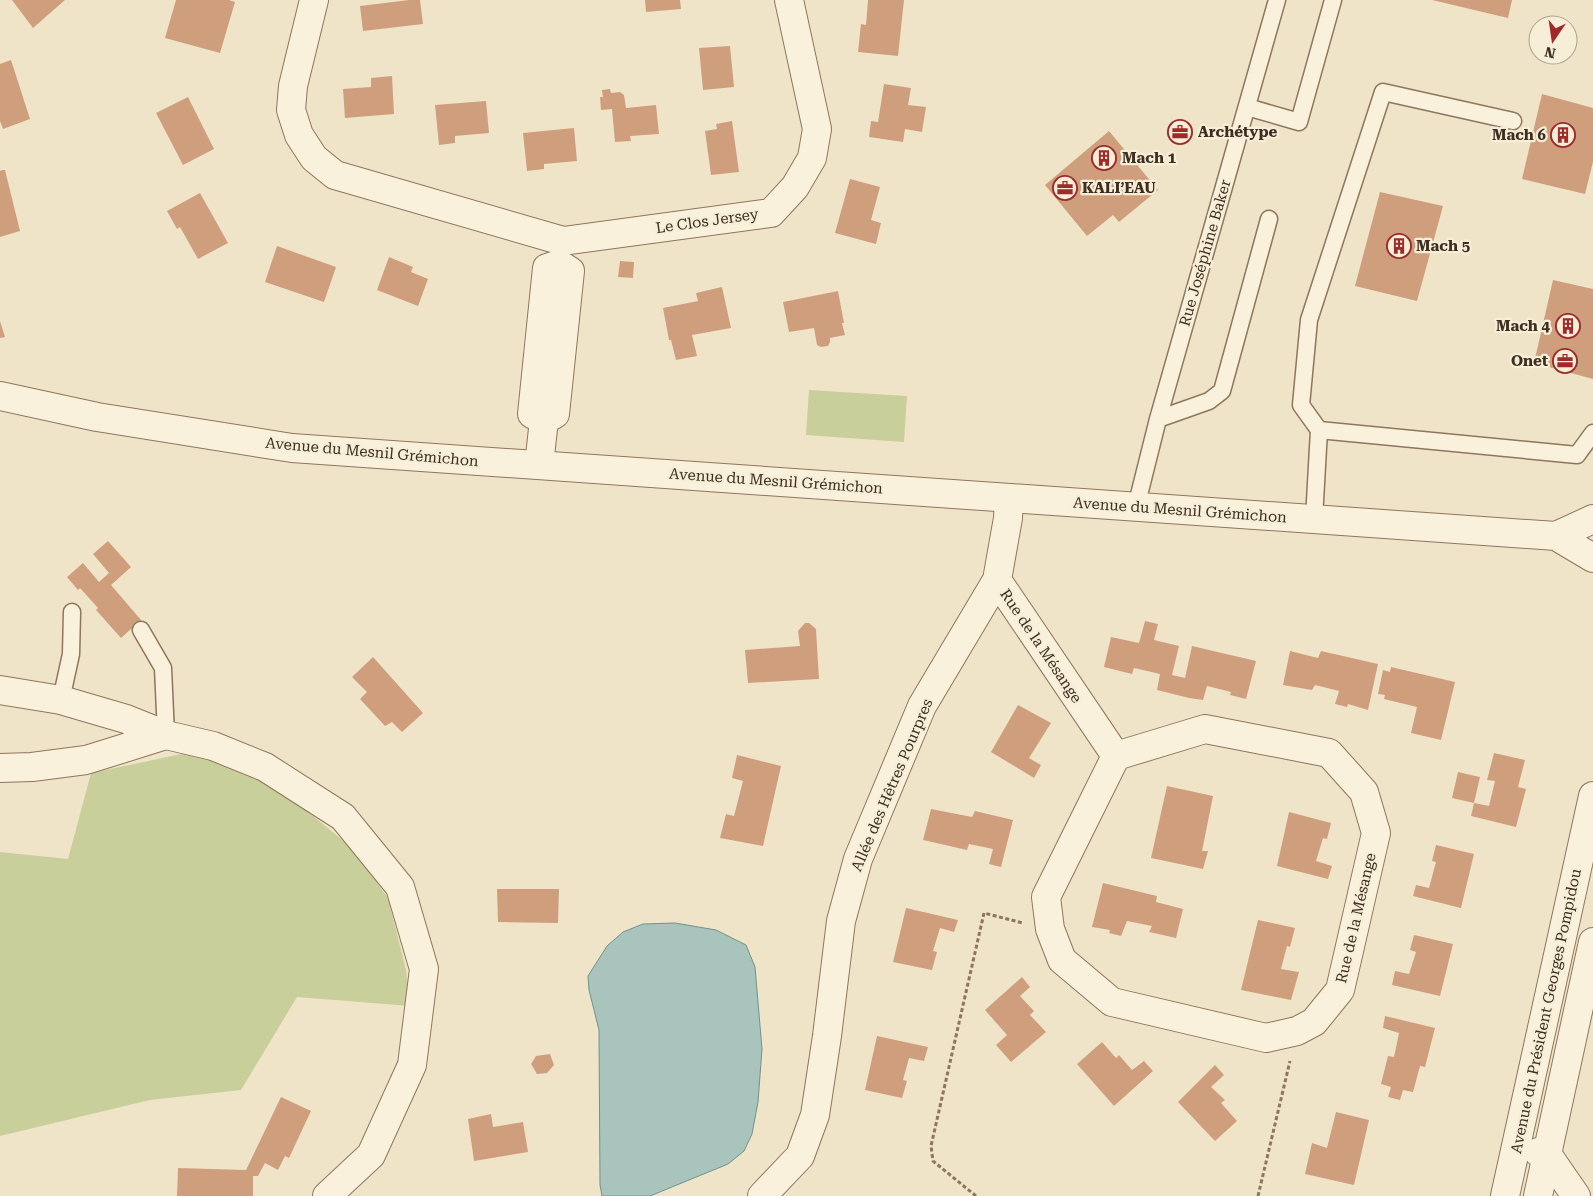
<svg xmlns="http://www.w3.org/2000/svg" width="1593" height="1196" font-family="'Roboto Serif',serif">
<rect width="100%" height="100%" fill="#f0e4c8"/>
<!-- green -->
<path fill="#c9cf9b" d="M809,390L907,396L904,442L806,435Z
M186,753L219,760L290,797L352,848L388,898L406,970L410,1006L297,997L241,1090L150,1100L0,1136V852L68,859L91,773Z"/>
<!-- water -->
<path fill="#a9c4bc" stroke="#6f938a" d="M675,923L716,930L746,945L755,967L762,1049L758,1102L752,1134L744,1151L728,1164L650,1196H602L600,1185L599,1030L589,990L588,976L607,946L623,932L643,924Z"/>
<!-- building -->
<path fill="#cf9f7d" d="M12,0H65L33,28Z
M176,0H229L235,2L220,53L165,38Z
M409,0H420L423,24L363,31L360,6Z
M645,0H680L681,9L646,12Z
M868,0H904L898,56L858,52L861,24L866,25Z
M1432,0H1512L1508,18Z
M730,46L734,87L703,90L699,48Z
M11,60L30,119L3,129L0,121V64Z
M392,76L394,114L345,118L343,89L371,87V78Z
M884,84L911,88L908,105L926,107L922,132L905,129L903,142L869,137L871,121L878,122Z
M610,89L611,93L620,92L624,95L626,108L656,105L659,134L630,136L631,141L615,142L612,109L601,110L600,97H603L602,90Z
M1542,94L1593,108V162L1585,194L1522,179Z
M188,97L214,149L183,165L156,113Z
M486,101L489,133L455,136V143L439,145L435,105Z
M732,121L739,172L711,175L705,131L717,129L716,124Z
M574,128L577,161L544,164V169L527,171L523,133Z
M1109,131L1158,190L1119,222L1113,215L1087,236L1045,185Z
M2,170H5L20,231L0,237V171Z
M850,179L880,187L871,220L881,223L876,244L835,233Z
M1380,192L1443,206L1417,301L1355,286Z
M200,193L228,243L198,259L180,227L177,229L167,211Z
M277,246L336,267L324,302L265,282Z
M389,257L413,267L411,272L428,279L418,306L377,290Z
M620,261L634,262L633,278L618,277Z
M1553,280L1593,289V379L1534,363Z
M722,287L731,328L692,335L697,356L676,360L671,340H669L663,308L698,301L696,293Z
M838,291L844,323H842L845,335L830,338V342L828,346L821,347L817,345L814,328L789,332L783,302Z
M0,321L5,337L0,338Z
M108,541L131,567L111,585L141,620L121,638L96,610L98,608L80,588L78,590L67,577L83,563L99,582L109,573L93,554Z
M1145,621L1158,624L1154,640L1179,646L1172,675L1185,678L1192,646L1256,661L1246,699L1230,695L1231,692L1207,686L1203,700L1189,698L1157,690L1160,674L1134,668L1132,674L1104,667L1111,637L1139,643Z
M805,623H809L816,629L819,679L748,683L745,650L800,646L798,631Z
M1290,651L1318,658L1321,651L1378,664L1368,710L1348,704L1347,707L1335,704L1339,691L1315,685L1312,690L1283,685Z
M373,657L423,713L402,732L392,722L385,726L360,699L367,692L352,677Z
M1391,667L1455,682L1441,740L1411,733L1417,707L1384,699L1385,695L1378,694L1383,670L1390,672Z
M1018,705L1051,723L1029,758L1041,765L1034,778L991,752Z
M1494,753L1525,760L1518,787L1526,789L1516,827L1471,816L1474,803L1489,806L1495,781L1487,780Z
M737,755L781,766L763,846L720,838L726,814L734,816L743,781L732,778Z
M1458,772L1480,777L1474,803L1452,798Z
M1167,786L1213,796L1202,851H1208L1203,869L1151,858Z
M931,809L972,817L975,811L1013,820L1001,867L989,864L993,849L969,844L967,850L923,840Z
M1289,812L1331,823L1327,839L1323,838L1316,861L1332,866L1328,879L1277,866Z
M1436,845L1474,854L1461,908L1413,896L1416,885L1429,888L1436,862L1432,861Z
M1103,883L1157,896L1156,902L1183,909L1176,938L1149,932L1152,926L1127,921L1121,936L1109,933L1110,930L1092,927Z
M497,889H559L558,923L498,922Z
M906,908L958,920L954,932L940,928L933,951L937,952L932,970L893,962Z
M1258,920L1295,928L1290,947L1287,946L1281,969L1299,972L1291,1000L1241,990Z
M1414,935L1453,944L1440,996L1392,985L1395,971L1409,974L1416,952L1410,950Z
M1022,977L1030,987L1020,996L1034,1011L1030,1015L1046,1032L1011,1062L996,1045L1007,1035L985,1010Z
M1385,1016L1435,1028L1425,1067L1420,1066L1413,1092L1403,1090L1400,1100L1388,1097L1391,1087L1381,1084L1388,1056L1394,1057L1399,1033L1383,1028Z
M877,1036L928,1047L924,1061L909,1058L903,1080L907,1081L902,1098L865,1090Z
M1102,1042L1116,1058L1119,1055L1132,1070L1144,1061L1153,1071L1114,1106L1077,1064Z
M550,1054L554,1065L547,1073L537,1074L531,1064L536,1056Z
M1215,1065L1224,1075L1211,1087L1225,1100L1221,1103L1237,1121L1215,1141L1178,1102Z
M281,1097L311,1111L289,1158L285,1156L278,1170L265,1163L258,1176H253V1196H177L178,1168L246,1170Z
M1336,1112L1369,1120L1354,1185L1305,1174L1312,1143L1327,1148Z
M491,1114L493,1127L523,1122L528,1152L474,1161L468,1119Z"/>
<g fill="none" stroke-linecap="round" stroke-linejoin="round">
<defs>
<path id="service" d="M1247,107L1299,122L1333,0
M1158,419L1209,401L1222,391L1269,219
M1319,430L1301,405L1309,320L1383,92L1513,121
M1136,507L1158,419L1277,0
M1314,519L1319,430L1577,455L1593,433
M141,630L163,668L166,735
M61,700L71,654L72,612"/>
<path id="minor" d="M314,0L293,86L291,110L299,135L314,158L335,175L563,241L771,213L795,187L812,158L817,129L789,0
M559,264L570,271L555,414L544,420L532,414L547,268Z
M539,465L544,420
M1009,498L1008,518L997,580L1116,756L1046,897L1050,929L1062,960L1112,1002L1266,1038L1297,1031L1314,1022L1340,990L1376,833L1364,792L1329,753L1205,729L1116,756
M0,690L61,700L126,719L166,735
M0,768L32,767L86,760L166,735L213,746L265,767L343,817L400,887L424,969L412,1065L371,1155L327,1196
M762,1196L800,1156L815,1115L827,1036L841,921L858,859L922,706L997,580"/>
<path id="tertiary" d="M0,396L97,417L292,448L1556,536L1593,558
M1556,536L1593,519
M1538,1152L1547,1154L1576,1196
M1505,1196L1593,796
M1538,1196L1593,942"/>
</defs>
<!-- service casing -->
<use href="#service" stroke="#8d765c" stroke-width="19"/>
<!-- minor casing -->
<use href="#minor" stroke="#8d765c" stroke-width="30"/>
<!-- tertiary casing -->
<use href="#tertiary" stroke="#8d765c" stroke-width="30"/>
<!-- path -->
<path stroke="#8d765c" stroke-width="3" stroke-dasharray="4 2.5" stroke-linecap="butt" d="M976,1196L933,1161L931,1146L984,913L1023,923
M1258,1196L1290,1061"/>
<!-- service -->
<use href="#service" stroke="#faf1dc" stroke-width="16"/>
<!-- minor -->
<use href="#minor" stroke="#faf1dc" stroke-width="28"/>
<!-- tertiary -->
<use href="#tertiary" stroke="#faf1dc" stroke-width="28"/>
</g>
<!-- icons -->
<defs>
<symbol id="office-ring" viewBox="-11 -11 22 22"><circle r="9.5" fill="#f7eed8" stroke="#9e2a2b" stroke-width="1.5"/><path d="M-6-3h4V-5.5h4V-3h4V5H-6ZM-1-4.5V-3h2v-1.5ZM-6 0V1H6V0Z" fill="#9e2a2b"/></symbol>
<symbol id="building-ring" viewBox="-11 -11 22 22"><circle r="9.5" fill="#f7eed8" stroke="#9e2a2b" stroke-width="1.5"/><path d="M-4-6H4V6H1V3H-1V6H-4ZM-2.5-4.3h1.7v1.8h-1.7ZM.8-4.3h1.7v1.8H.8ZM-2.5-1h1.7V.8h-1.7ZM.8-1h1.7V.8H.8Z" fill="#9e2a2b"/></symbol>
</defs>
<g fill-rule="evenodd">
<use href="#office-ring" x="1166" y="118" width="28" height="28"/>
<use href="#building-ring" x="1549" y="121" width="28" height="28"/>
<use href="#building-ring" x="1090" y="144" width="28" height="28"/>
<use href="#office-ring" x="1051" y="174" width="28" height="28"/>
<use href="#building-ring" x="1385" y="232" width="28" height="28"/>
<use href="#building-ring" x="1554" y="312" width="28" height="28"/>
<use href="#office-ring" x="1551" y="347" width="28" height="28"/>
</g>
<g text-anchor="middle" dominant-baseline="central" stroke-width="4.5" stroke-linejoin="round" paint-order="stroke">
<!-- poi labels -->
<g font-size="15" font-weight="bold" fill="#3d2e20" stroke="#f7eed8" text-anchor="start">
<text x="1198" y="132">Archétype</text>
<text x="1546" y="135" text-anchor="end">Mach 6</text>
<text x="1122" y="158">Mach 1</text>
<text x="1082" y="188">KALI’EAU</text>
<text x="1416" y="246">Mach 5</text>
<text x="1550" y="326" text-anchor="end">Mach 4</text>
<text x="1548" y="361" text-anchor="end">Onet</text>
</g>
<!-- street labels -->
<g font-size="15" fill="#3d2e20" stroke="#f7eed8">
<text transform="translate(707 221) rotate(-8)">Le Clos Jersey</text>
<text transform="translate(1205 253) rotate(-74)">Rue Joséphine Baker</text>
<text transform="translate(372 452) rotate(5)">Avenue du Mesnil Grémichon</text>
<text transform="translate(776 481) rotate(4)">Avenue du Mesnil Grémichon</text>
<text transform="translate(1180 510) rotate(4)">Avenue du Mesnil Grémichon</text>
<text transform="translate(1041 646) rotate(56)">Rue de la Mésange</text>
<text transform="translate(892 785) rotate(-67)">Allée des Hêtres Pourpres</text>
<text transform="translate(1356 918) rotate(-77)">Rue de la Mésange</text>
<text transform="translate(1546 1011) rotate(-78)">Avenue du Président Georges Pompidou</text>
</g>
</g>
<!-- north arrow -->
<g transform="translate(1553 40) rotate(193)"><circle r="24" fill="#f7eed8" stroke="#ada18e"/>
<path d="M0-4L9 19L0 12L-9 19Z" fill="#9e2a2b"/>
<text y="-8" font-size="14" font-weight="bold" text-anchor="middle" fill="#3d2e20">N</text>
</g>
</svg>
